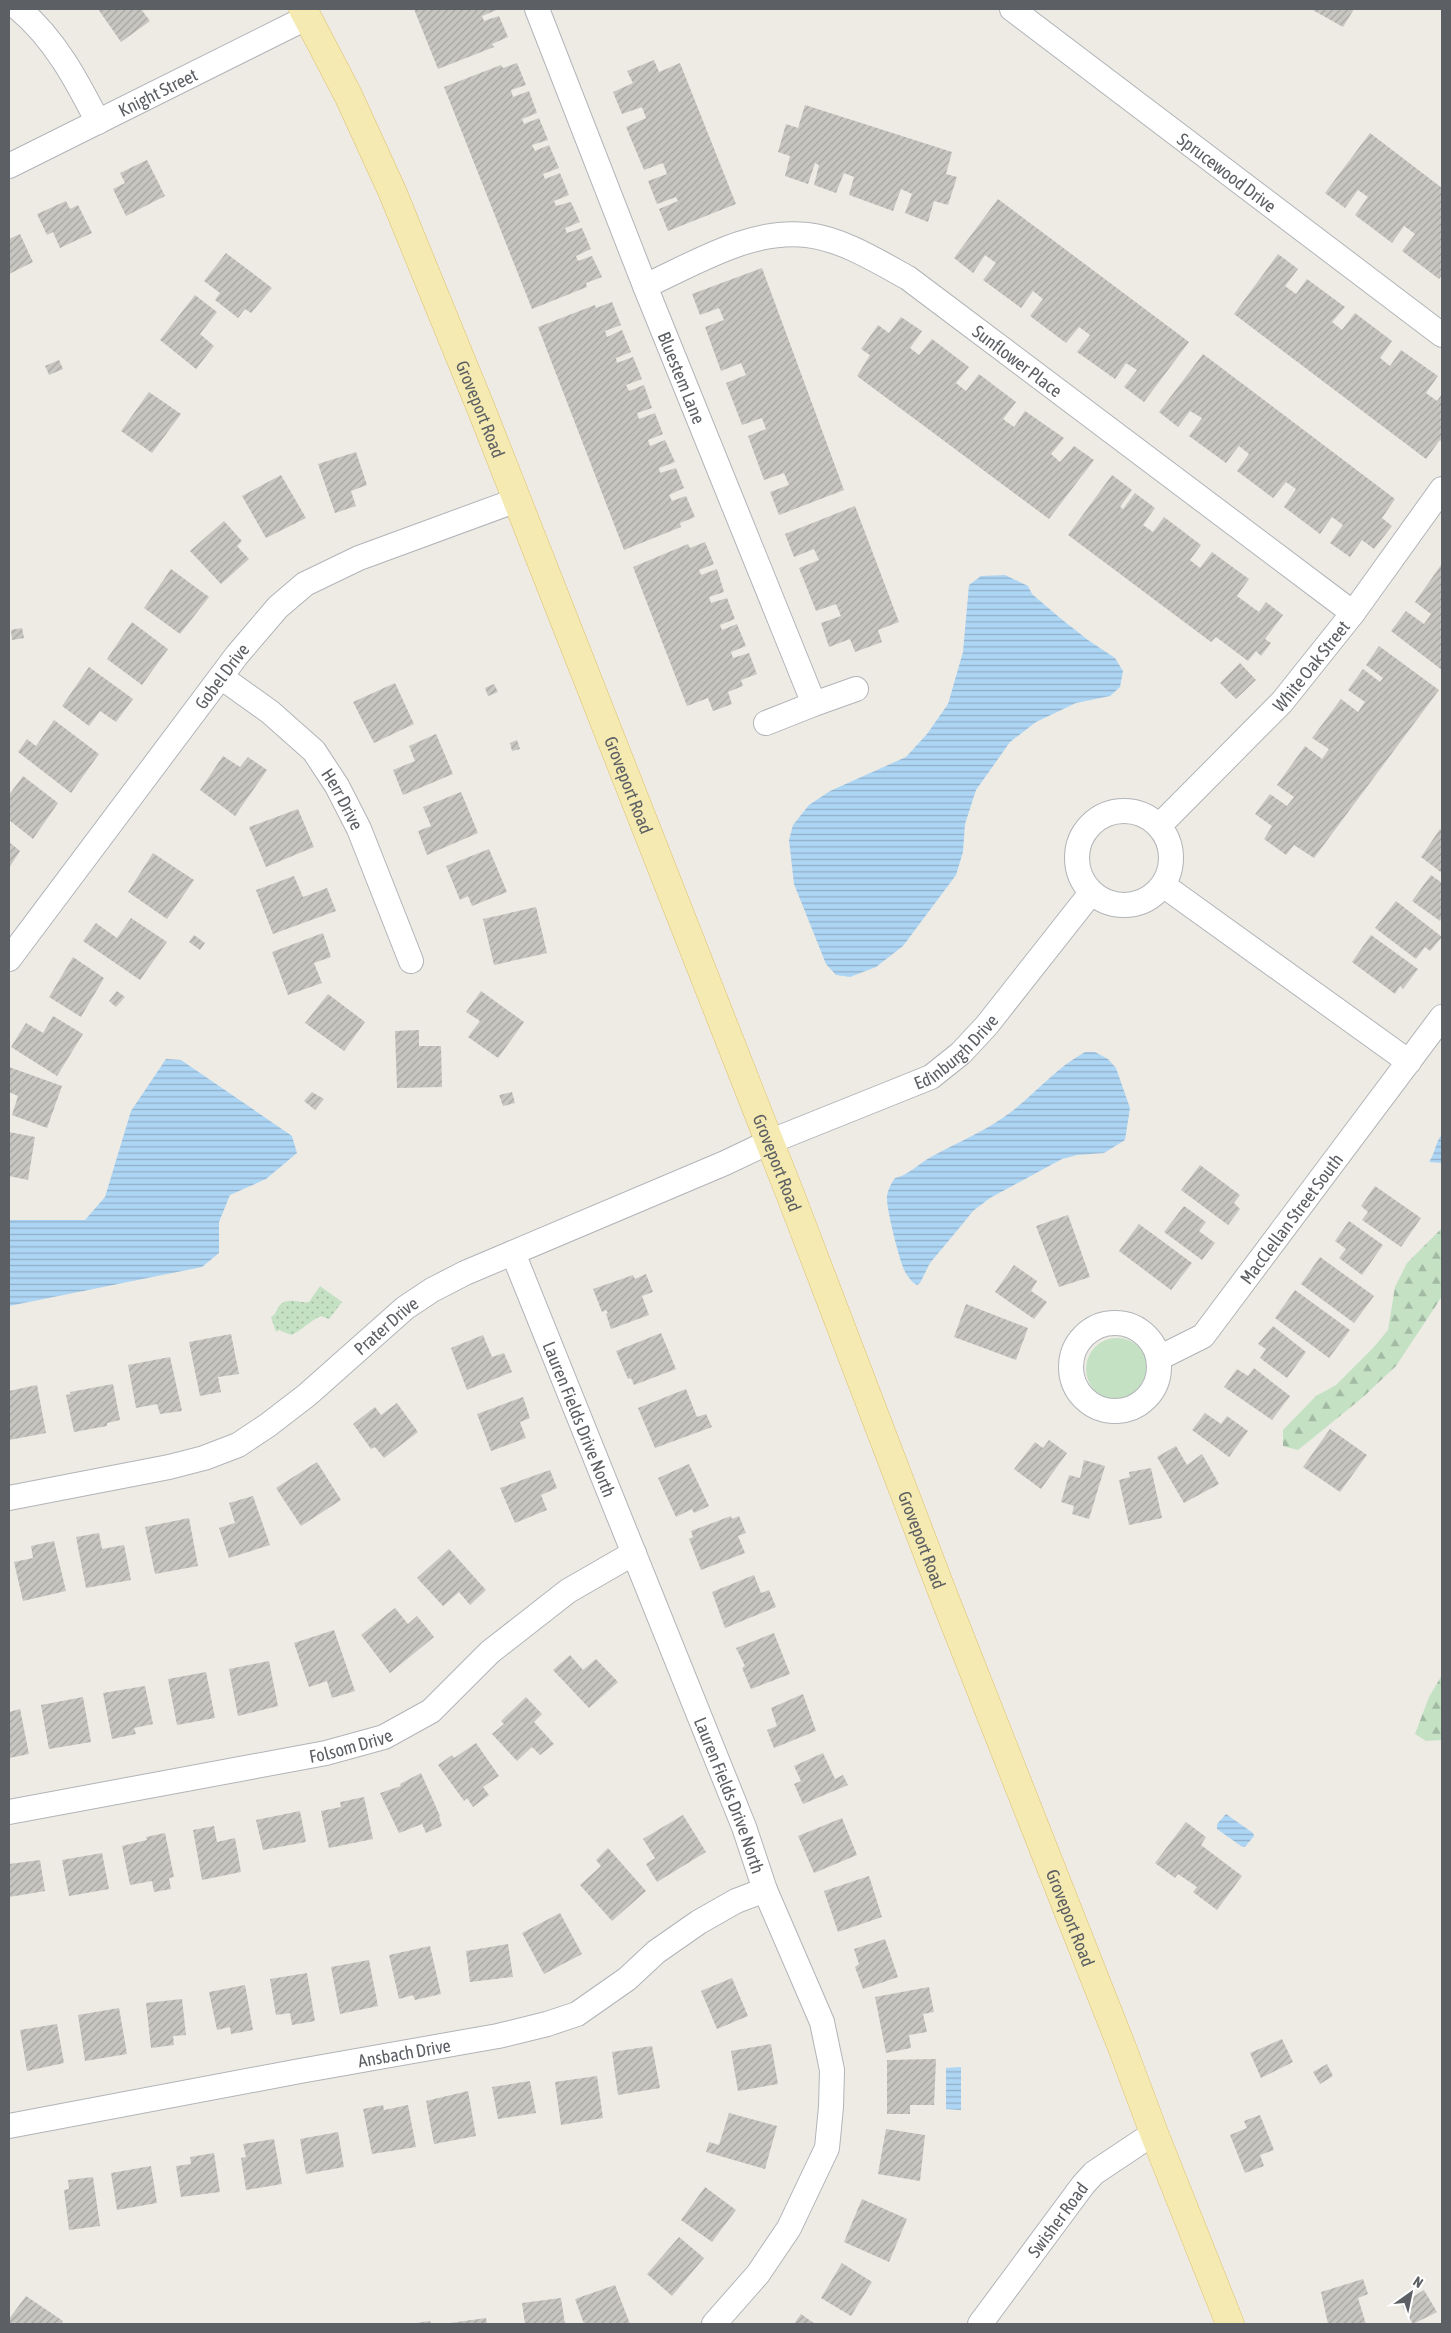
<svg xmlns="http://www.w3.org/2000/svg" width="1451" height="2333" font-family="'Asap Condensed',sans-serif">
<defs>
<pattern id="forest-firs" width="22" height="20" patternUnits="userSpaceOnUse" patternTransform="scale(1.25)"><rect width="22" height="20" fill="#c4e1c4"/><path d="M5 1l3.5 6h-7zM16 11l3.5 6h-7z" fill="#a2baa3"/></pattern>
<pattern id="park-dots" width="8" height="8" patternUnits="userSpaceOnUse" patternTransform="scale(1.25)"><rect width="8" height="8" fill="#c4e1c4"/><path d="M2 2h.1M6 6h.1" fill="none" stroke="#a2baa3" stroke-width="1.8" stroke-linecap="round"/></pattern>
<pattern id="water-rules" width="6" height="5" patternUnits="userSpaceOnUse" patternTransform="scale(1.25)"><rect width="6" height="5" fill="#add5f4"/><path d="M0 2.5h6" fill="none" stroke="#90b0c9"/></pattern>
<pattern id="building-hatch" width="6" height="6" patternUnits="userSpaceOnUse" patternTransform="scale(1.25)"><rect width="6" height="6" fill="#c8c6c1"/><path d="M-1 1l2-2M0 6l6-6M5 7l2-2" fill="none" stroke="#a6a4a0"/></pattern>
</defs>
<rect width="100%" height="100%" fill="#edebe4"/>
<!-- green -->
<path fill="#c4e1c4" d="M1086 1369a31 31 0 1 1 62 0a31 31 0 1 1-62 0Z"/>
<!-- forest -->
<path fill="url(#forest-firs)" d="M1442,1228V1296L1435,1307L1396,1366L1362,1398L1298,1450L1283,1446V1430L1316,1396L1336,1385L1373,1348L1388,1330L1395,1287L1407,1263Z
M1442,1675V1740L1426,1741L1415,1734L1429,1697Z"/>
<!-- park -->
<path fill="url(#park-dots)" d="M320,1286L342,1302L329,1319L321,1316C309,1321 303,1330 291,1335L279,1330L276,1332L271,1317C277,1314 277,1307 281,1304C290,1297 300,1304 309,1302Z"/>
<!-- water -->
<path fill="url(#water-rules)" d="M1005,575L1028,586L1032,594L1060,618L1088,640L1115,658L1123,671L1120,687L1110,696L1076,703L1036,722L1010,742L976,790L965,824L963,852L956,875L903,946L876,967L850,977L836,975L826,964L794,884L789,840L793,825L809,805L830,791L906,757L927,734L948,704L963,652L969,585L981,576Z
M1085,1052H1095L1108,1059L1116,1068L1130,1108L1125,1140L1104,1153L1077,1155L1062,1159L990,1198L973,1211L960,1227L930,1263L920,1283L917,1285C911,1282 905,1273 903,1267C898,1254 886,1208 887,1196C888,1189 891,1184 895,1178C907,1176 920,1163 931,1157C958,1142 986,1131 1011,1112C1037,1092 1056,1068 1085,1052Z
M166,1059L181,1060L292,1136L297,1153L266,1179L230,1195L219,1222V1253L202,1267L9,1306V1220H85L105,1197L131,1111Z
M1442,1134V1163L1429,1162C1435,1154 1435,1143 1442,1134Z
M1226,1814L1253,1833L1254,1836L1245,1847L1241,1846L1217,1829V1824Z
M961,2067V2110L946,2109V2068Z"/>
<!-- building -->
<path fill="url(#building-hatch)" d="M98,9H141L150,21L121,42Z
M414,9H499L482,16L484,21L499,16L508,37L492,44L494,47L438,69Z
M1311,9H1354L1343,27Z
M654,60L659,72L680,63L736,204L668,231L659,209L678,201L676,197L657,204L648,181L667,174L663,163L644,170L626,127L646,118L642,107L622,114L613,92L633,83L627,71Z
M517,63L526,85L511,90L513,97L529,91L537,113L522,119L524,124L539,118L548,140L532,145L535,151L549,145L559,168L543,174L545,179L560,173L569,195L554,201L556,206L571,202L580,222L565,228L567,233L582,228L591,249L576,256L578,261L592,256L602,277L586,283L587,287L532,309L444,87L501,65L503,68Z
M805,105L952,152L946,174L957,177L948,205L934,201L928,222L905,213L912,194L901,189L893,211L849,195L854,177L844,173L836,193L814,185L819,165L815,163L808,184L785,176L790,156L778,152L786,124L798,128Z
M1370,133L1442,188V275L1439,279L1402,251L1415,234L1404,226L1392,243L1355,215L1368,197L1358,190L1345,208L1325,193Z
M147,160L165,196L126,216L113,189L125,183L120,173Z
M998,199L1189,342L1144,402L1124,387L1137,370L1126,363L1115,379L1077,352L1090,335L1079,327L1066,343L1030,316L1043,299L1033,291L1021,308L983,280L996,263L985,255L973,273L954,258Z
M66,201L70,209L78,205L92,233L60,248L53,232L47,235L37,214Z
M20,234L33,262L9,274V239Z
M226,253L272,288L251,313L245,309L238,318L215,300L220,293L204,281Z
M1278,254L1298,269L1285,286L1296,294L1307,279L1345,307L1332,322L1342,330L1355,313L1392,341L1380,358L1390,366L1401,350L1438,376L1426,393L1437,401L1442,394V442L1440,440L1426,459L1234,314Z
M762,268L844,490L779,515L770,492L789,485L784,473L764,480L748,436L766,429L762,418L742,425L726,383L746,375L741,363L721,371L705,327L724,320L719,308L700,315L692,294Z
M195,295L217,312L200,334L214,346L196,369L160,340Z
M612,302L621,325L605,331L607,337L622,330L631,352L616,358L617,363L633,357L642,379L626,385L629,391L644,385L652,408L637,413L639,419L655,413L663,434L648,440L650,446L665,440L675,462L659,468L660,473L676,468L684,488L669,495L672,501L686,496L695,517L680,523L681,527L624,550L538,327L595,305L596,308Z
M901,317L922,331L910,348L919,355L932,339L969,367L956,383L966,391L979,374L1016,402L1003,419L1014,427L1025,411L1064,438L1051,454L1060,462L1074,446L1094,460L1049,519L857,376L870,355L861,349L878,325L889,333Z
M1203,354L1395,499L1382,518L1392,526L1374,549L1362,540L1350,557L1330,543L1343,525L1332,517L1320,534L1284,507L1296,489L1286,482L1273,498L1237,471L1249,454L1239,446L1226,463L1189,436L1202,418L1190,411L1178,427L1159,412Z
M59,360L63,369L49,375L45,366Z
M149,392L181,414L152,453L121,431Z
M356,452L367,485L351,491L356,506L335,513L318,464Z
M281,475L306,518L266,538L242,496Z
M1112,475L1132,490L1120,507L1123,509L1135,493L1155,508L1143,525L1153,532L1164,517L1201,545L1190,560L1200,568L1212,552L1249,579L1237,596L1259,612L1266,602L1283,615L1265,639L1271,643L1261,656L1256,651L1248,661L1216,637L1211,642L1068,535Z
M855,506L899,622L878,630L882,642L855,652L850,639L829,647L821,623L841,616L836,604L816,611L799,568L819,560L814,549L794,557L785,534Z
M224,521L242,541L237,546L249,559L221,584L190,551Z
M705,542L714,564L699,570L701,575L717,569L724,592L709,597L711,603L727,598L735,619L720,625L722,630L737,624L746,646L731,652L733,658L749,653L757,674L741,680L743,686L728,692L732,704L713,711L708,698L687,706L633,567L688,544L690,548Z
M1441,565H1442V670L1391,631L1406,611L1424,624L1431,614L1415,602Z
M171,569L209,597L180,634L144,608Z
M132,622L168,649L142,685L107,659Z
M22,628L24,638L12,640L11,630Z
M1379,646L1439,690L1314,858L1294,845L1286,855L1264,839L1272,826L1255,814L1270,794L1287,806L1294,797L1277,785L1305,746L1322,759L1329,749L1312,738L1341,699L1358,712L1365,702L1348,690L1363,669L1380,682L1383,678L1366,665Z
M1240,663L1256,680L1236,699L1220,683Z
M89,667L133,699L116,722L100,711L89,726L62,706Z
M395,683L414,724L374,743L353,702Z
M494,684L498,692L488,696L485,688Z
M54,720L99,754L71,793L18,752L27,739L36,746Z
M436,734L453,774L403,795L393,770L415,761L409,746Z
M517,740L520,749L512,751L510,743Z
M223,756L240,767L248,757L267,770L235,816L200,790Z
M23,776L58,803L33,839L9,820V795Z
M461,792L478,833L427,855L418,831L431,826L423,807Z
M298,809L314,847L266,867L249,827Z
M1440,829L1442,831V873L1421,857Z
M9,842L20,851L9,868Z
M489,849L507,892L472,906L468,896L460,900L446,866Z
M153,853L194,880L167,919L128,892Z
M1431,875L1442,883V917L1440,921L1412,901Z
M294,876L303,897L327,888L336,911L273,934L256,890Z
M1396,901L1442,937L1430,951L1425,947L1416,959L1375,928Z
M536,907L547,953L494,965L483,919Z
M131,918L167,942L140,980L83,941L96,923L117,938Z
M323,933L331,957L314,963L322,983L288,995L272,952Z
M194,935L205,943L200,950L189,942Z
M1371,935L1418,969L1403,989L1400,986L1395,994L1352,962Z
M73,957L104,978L81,1017L49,997Z
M117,991L125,997L116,1007L109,1001Z
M481,991L524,1022L498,1058L468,1037L480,1021L466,1012Z
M328,994L365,1022L344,1051L305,1023Z
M53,1016L83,1034L57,1076L11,1047L26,1023L43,1033Z
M419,1030V1046H441L442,1087L397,1088L395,1031Z
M9,1067L62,1086L47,1128L12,1115L18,1096L9,1092Z
M312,1092L324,1099L315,1110L304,1101Z
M512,1092L515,1103L503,1106L499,1095Z
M9,1132L35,1137L28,1180L9,1176Z
M1200,1165L1240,1195L1234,1203L1240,1209L1228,1225L1181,1190Z
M1375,1186L1421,1218L1401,1247L1362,1220L1368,1212L1361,1206Z
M1184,1206L1206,1222L1199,1231L1215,1243L1202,1260L1164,1232Z
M1068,1215L1090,1277L1059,1287L1036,1226Z
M1349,1221L1383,1245L1362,1275L1339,1258L1346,1249L1335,1241Z
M1139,1224L1192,1263L1171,1290L1119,1251Z
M1320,1257L1374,1296L1354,1323L1301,1284Z
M1014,1265L1037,1281L1031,1291L1047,1302L1034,1319L995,1292Z
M646,1274L653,1292L642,1296L649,1315L611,1329L606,1314L608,1313L606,1310L602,1312L593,1289L633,1275L635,1279Z
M1295,1290L1350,1330L1329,1358L1275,1318Z
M966,1304L1028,1328L1016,1360L954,1337Z
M1273,1326L1306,1352L1287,1378L1260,1358L1266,1349L1258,1344Z
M661,1333L676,1369L634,1385L631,1378L628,1379L616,1351Z
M231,1334L239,1374L218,1377L221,1392L200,1396L189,1342Z
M483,1335L492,1357L504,1353L512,1372L467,1390L451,1348Z
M170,1357L182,1411L160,1414L157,1404L136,1408L128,1365Z
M1254,1368L1290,1396L1272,1420L1224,1387L1237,1369L1248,1376Z
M113,1384L120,1420L107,1423V1426L74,1432L66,1395L71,1394L70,1392Z
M37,1385L46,1433L9,1440V1391Z
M686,1389L697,1417L706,1414L712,1427L655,1448L638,1408Z
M523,1397L530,1418L520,1422L526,1438L491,1451L477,1414Z
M397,1403L418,1432L384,1458L375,1447L371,1449L353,1424L375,1407L381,1415Z
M1205,1413L1221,1424L1227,1416L1248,1431L1229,1457L1192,1430Z
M1330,1429L1367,1455L1340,1492L1303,1467Z
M1049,1440L1067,1453L1041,1489L1014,1469L1035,1442L1043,1448Z
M1176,1446L1187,1465L1202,1454L1219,1484L1184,1503L1157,1457Z
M1084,1460L1105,1466L1089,1519L1072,1514L1074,1506L1061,1502L1069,1475L1080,1478Z
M317,1462L341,1500L301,1526L276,1488Z
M689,1464L709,1506L694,1513L692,1509L676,1517L658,1478Z
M1151,1468L1162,1518L1129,1525L1119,1480L1130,1477L1129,1472Z
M550,1470L557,1488L541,1495L547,1510L515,1523L500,1488Z
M253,1496L270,1545L229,1558L219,1528L235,1523L229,1503Z
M731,1516L732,1519L739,1516L746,1533L738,1536L745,1553L701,1570L689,1539L693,1537L691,1531Z
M189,1518L198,1566L155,1574L145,1527Z
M99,1533L102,1549L124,1545L131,1580L86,1588L76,1537Z
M54,1541L66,1591L23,1601L14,1562L33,1558L31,1546Z
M449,1549L486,1590L470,1605L459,1592L443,1606L417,1578Z
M754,1575L761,1593L769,1590L776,1607L725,1628L712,1592Z
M395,1608L408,1624L417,1616L434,1637L390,1673L361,1635Z
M334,1630L355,1691L332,1698L327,1681L309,1687L294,1643Z
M774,1633L790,1674L751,1689L742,1668L745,1666L736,1648Z
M570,1655L583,1670L596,1659L618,1682L589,1708L553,1670Z
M269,1661L278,1706L238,1716L229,1669Z
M206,1672L215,1718L177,1725L168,1679Z
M145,1686L153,1724L134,1728L136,1734L112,1739L103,1693Z
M803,1694L816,1731L774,1748L767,1730L777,1726L771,1708Z
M83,1697L91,1742L49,1749L41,1705Z
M526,1697L542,1714L534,1722L554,1744L540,1755L532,1747L517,1761L492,1734L504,1724L501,1721Z
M20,1709L29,1754L9,1758V1712Z
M476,1743L499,1776L483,1787L489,1795L473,1807L467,1798L464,1801L438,1765L452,1755L454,1758Z
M823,1753L835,1779L843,1775L848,1785L803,1804L794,1784L801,1781L794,1766Z
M421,1773L440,1816L439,1817L442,1826L426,1833L422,1824L399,1833L380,1793L401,1786L400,1784Z
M364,1797L373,1839L329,1848L321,1811L341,1807L340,1802Z
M300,1811L306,1842L263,1850L256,1820Z
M683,1815L706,1852L657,1882L646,1864L655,1858L643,1839Z
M842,1818L857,1855L814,1873L798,1836Z
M1186,1822L1206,1837L1201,1845L1242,1876L1217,1910L1193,1892L1197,1887L1178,1874L1175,1878L1155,1863Z
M214,1826L217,1842L235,1838L241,1872L202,1880L193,1830Z
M165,1833L174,1877L169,1878L171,1889L154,1892L152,1881L130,1885L122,1846L147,1840L146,1837Z
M608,1848L646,1891L612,1921L580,1885L601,1866L596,1860Z
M102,1853L109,1889L69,1896L62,1860Z
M40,1860L45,1891L9,1897V1864Z
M869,1876L882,1917L838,1932L824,1891Z
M560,1913L582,1954L544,1974L522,1933Z
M885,1939L898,1977L863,1989L855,1967L859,1964L854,1949Z
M508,1944L513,1977L470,1982L466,1951Z
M430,1946L441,1994L415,2000L413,1995L399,1999L389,1955Z
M369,1960L378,2006L340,2014L331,1967Z
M307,1973L315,2021L292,2025L290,2013L276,2015L270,1979Z
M732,1978L748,2016L717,2029L701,1991Z
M245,1985L253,2030L231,2034L230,2027L217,2030L209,1992Z
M929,1987L934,2012L923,2014L927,2032L909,2035L911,2048L886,2053L875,1997Z
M182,1999L186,2035L173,2036L174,2045L151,2048L146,2003Z
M119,2008L127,2054L85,2061L78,2015Z
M57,2024L64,2063L27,2071L20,2030Z
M1282,2039L1293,2062L1261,2078L1250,2053Z
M771,2044L778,2084L738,2091L731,2051Z
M652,2046L660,2088L618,2095L612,2052Z
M936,2059L934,2105H910V2114H887V2060Z
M1327,2064L1333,2076L1320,2084L1313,2072Z
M597,2076L603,2118L561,2125L555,2082Z
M530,2081L536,2113L498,2119L492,2087Z
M468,2091L476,2136L434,2144L426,2101Z
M383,2105L384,2110L408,2105L416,2147L372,2154L363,2109Z
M729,2113L777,2126L765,2169L706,2152L709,2142L719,2145Z
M1260,2115L1274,2150L1260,2155L1264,2166L1245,2173L1230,2135L1247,2128L1244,2121Z
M886,2129L925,2135L920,2181L878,2174Z
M338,2132L344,2167L306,2174L300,2139Z
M274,2139L282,2184L246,2190L241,2158L246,2157L243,2144Z
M214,2153L220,2192L181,2197L176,2166L191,2164L190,2157Z
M151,2166L157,2203L117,2210L111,2173Z
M93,2177L100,2226L69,2230L64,2190L69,2189L68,2180Z
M705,2187L736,2210L712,2242L681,2220Z
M862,2199L907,2219L889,2262L844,2242Z
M679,2237L704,2258L672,2296L647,2274Z
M842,2263L872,2282L851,2316L821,2298Z
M1363,2279L1368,2294L1358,2298L1366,2324H1328L1321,2292Z
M615,2285L630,2324H584L575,2299Z
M1424,2290L1437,2312L1413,2324L1401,2304Z
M26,2296L63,2321L61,2324H9V2319Z
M561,2298L565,2324H525L522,2303Z
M801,2314L815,2324H794Z
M486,2318L487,2324H450V2323Z
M430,2321L431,2324H417L416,2323Z"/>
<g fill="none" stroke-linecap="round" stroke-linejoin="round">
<defs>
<g id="minor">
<path d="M19,9C55,39 77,81 98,122"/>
<path id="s1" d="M537,9L645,286L814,704L856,689"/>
<path id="s2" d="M1012,9L1442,335"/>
<path id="s3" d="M9,166L308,17"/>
<path id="s4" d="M645,286C694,264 751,228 807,235C842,239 877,261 908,278L1353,613"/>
<path id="s5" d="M221,677L270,712L314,751L337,786L359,829L411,961"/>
<path d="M766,723L814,704"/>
<circle cx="1124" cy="858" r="47"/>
<path id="s6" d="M1159,826L1282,702L1353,613L1442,489"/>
<path d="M1163,885L1409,1062"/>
<path id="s7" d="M9,959L237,655L278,607L305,584L359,558L517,500"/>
<path id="s8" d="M513,1253L744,1827L765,1890L822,2022L832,2070L831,2107L827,2148L789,2228L758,2274L714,2324"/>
<circle cx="1115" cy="1367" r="44"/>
<path id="s9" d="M1159,1358L1203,1336L1442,1017"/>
<path id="s10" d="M9,1498L169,1467L204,1458L238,1445L268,1425L307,1395L405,1308L432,1290L465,1273L725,1163L769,1142L931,1077L961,1053L987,1025L1091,893"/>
<path id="s11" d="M9,1812L326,1753L384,1737L431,1711L490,1652L568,1591L634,1553"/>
<path id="s12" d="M9,2126L300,2071L498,2036L547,2024L577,2014L627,1979L656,1952L699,1922L736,1901L765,1890"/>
<path id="s13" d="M980,2324L1083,2185L1094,2173L1154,2133"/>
</g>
<g id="major">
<path id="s14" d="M303,9L348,95L392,191L482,411L792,1199L943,1594L1123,2050L1154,2133L1230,2324"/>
</g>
</defs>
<!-- minor casing -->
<use href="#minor" stroke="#b1b4b8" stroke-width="26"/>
<!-- major casing -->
<use href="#major" stroke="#e0bf6a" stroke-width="29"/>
<!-- minor -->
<use href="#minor" stroke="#fff" stroke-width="24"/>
<!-- major -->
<use href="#major" stroke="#f5eab1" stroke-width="28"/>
</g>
<g text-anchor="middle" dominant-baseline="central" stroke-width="5" stroke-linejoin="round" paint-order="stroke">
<!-- street labels -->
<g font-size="18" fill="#5c5f63" stroke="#fff">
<text stroke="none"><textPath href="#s3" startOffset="166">Knight Street</textPath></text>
<text stroke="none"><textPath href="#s2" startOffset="270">Sprucewood Drive</textPath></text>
<text stroke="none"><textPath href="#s4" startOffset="420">Sunflower Place</textPath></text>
<text stroke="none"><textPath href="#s1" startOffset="396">Bluestem Lane</textPath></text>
<text stroke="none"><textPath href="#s14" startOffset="438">Groveport Road</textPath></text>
<text stroke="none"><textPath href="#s6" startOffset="221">White Oak Street</textPath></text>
<text stroke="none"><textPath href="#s7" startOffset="354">Gobel Drive</textPath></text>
<text stroke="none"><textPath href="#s14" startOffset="842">Groveport Road</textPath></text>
<text stroke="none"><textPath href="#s5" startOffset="175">Herr Drive</textPath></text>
<text stroke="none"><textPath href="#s10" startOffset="1062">Edinburgh Drive</textPath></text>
<text stroke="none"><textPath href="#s14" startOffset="1248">Groveport Road</textPath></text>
<text stroke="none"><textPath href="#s9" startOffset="196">MacClellan Street South</textPath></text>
<text stroke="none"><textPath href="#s10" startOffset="426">Prater Drive</textPath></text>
<text stroke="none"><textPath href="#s8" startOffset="179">Lauren Fields Drive North</textPath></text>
<text stroke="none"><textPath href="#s14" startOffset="1652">Groveport Road</textPath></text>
<text stroke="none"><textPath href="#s11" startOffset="348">Folsom Drive</textPath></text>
<text stroke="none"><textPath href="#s8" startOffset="584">Lauren Fields Drive North</textPath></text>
<text stroke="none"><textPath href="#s14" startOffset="2058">Groveport Road</textPath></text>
<text stroke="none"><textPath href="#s12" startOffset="402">Ansbach Drive</textPath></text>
<text stroke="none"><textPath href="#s13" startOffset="130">Swisher Road</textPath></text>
</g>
</g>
<!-- border -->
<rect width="1451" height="2333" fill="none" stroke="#5c5f63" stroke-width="20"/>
<!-- north arrow -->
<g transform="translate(1411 2293) rotate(33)" stroke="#ffffff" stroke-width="4" paint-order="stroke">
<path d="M0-4L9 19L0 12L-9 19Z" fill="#5c5f63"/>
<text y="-8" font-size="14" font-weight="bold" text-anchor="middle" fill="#5c5f63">N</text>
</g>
</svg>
